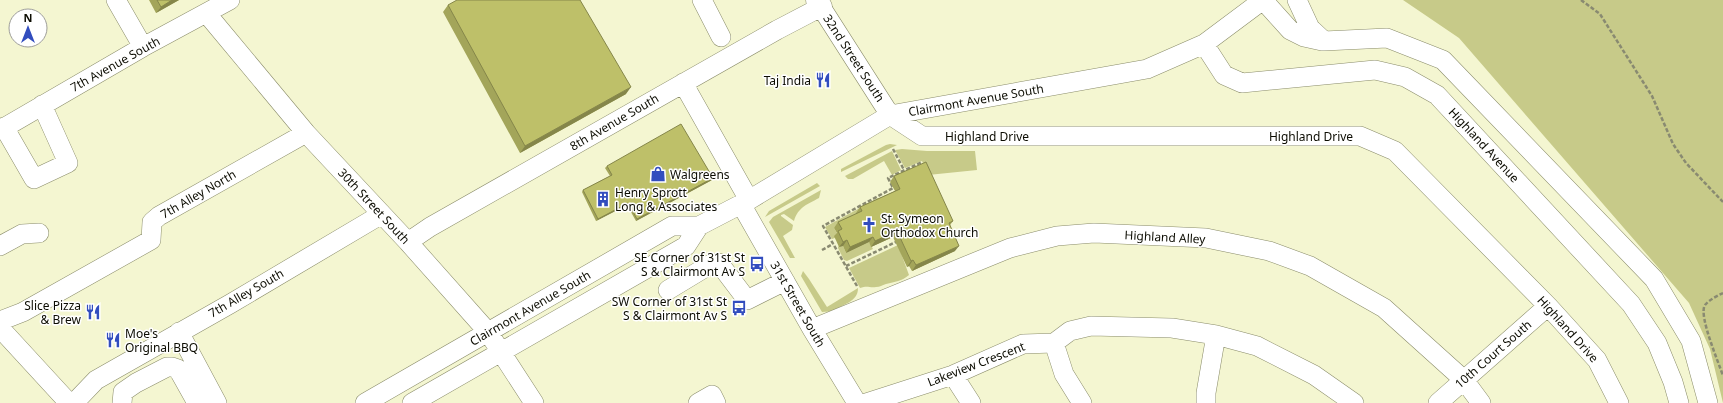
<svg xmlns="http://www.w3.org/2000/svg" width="1723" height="403" font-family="'Noto Sans',sans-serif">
<rect width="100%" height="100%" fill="#f4f6d1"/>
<!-- green -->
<path fill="#c7ca89" d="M1403,0H1723V403L1710,349L1689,303L1459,38Z
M890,144L897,145L841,172V169L886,145Z
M902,149L927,151H975L977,170L928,175L922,161L905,168L895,150Z
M892,151L901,170L892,175L884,161L853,179H848L845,176Z
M817,183L820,186L765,217L769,211Z
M821,190L819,198C808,204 798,207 794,221L784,214L781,215V216L793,225L792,230L783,236L795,258H790L769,222L773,217Z
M878,198L881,202L858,217L834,228L838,235L835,238L832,239L825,227Z
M869,242L873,249L847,261L844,260L838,248V246L839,247L843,246L846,253Z
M898,245L909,275C902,281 895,282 886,284C882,285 880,287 876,287C869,288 868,285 860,288L849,268Z
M803,271L809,279L827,307L858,288C858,303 842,303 835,311L822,312L801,276Z"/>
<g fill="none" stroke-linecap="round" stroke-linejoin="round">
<defs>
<path id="minor" d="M116,0L143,47
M702,0L721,37
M1263,0L1290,30L1304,37L1322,41
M1297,0L1310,28L1324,41L1387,38L1443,60L1654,279L1691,341L1708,403
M207,14L306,133L408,242L488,332L534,403
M1204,44L1224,75L1242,83L1375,70L1405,77L1437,95L1631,304L1657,343L1673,382L1679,403
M683,83L749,200
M4,127L34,179L68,163L42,105
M0,130L143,47L230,0
M741,204L812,329L857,403
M408,242L430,227L777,30L821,7L890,115L922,136H1360L1395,151L1548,306L1597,360L1619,403
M0,246L22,234L39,233
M668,290L711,264L719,263L747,300L785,281
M0,321L23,312L151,240L152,222L159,216L306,133
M0,328L69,403
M812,329L1010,248L1057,236L1094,233L1206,238L1269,251L1310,266L1384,308L1464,380L1481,403
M179,332L217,403
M1054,343L1064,374L1082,403
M953,375L971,403
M74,403L96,380L230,304L382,214
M122,403L123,392L136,383L167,367H172L178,369L197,403
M365,403L672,226H699L749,200L890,115L1147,69L1204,44L1263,0
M412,403L686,246L699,226
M698,403L712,395L716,403
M866,403L953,375L1023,344L1054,343L1070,331L1091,326L1172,328L1216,335L1257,346L1314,375L1354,403
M1206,403V393L1216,335
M1438,403L1548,306"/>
<path id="major" d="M817,0L821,7"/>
</defs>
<!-- minor casing -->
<use href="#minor" stroke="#8a8c6a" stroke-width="20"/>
<!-- major casing -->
<use href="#major" stroke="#8a8c6a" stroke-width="23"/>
<!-- path -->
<path stroke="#898a71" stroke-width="2.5" stroke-dasharray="4 2" stroke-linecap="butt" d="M1581,0L1600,14L1605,22L1652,96L1673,144L1686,163L1723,202
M893,149L904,170
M822,250L833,244
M846,266L898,241
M857,286L823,226L893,188L888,178L922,162
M1723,293C1717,296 1709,300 1705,305C1698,315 1719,363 1723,376"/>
<!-- minor -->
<use href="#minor" stroke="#fff" stroke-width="19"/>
<!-- major -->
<use href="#major" stroke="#fff" stroke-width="22"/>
</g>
<!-- wall -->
<path fill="#a3a55a" d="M149,0H179L156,13Z
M448,5L626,94L520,153L443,12Z
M607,166L712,180L636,221L627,205L596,221L582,192L583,190L610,176L605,168Z
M894,176L953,221L950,225L955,251L912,271L909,266L907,267L893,237L871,247L869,242L846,253L843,246L839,247L834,236L837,233L834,228L838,222L856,214V213L860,207L895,191L890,182Z"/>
<!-- shaded-wall -->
<path fill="#85864a" d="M172,0H179L156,13L161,7Z
M631,87L626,94L520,153L525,146Z
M713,178L712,180L636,221L637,219Z
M628,203L627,205L596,221L598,219Z
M897,231L893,237L871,247L875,241Z
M873,237L869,242L846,253L850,247Z
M847,240L843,246L839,247L843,242Z
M959,246L955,251L912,271L916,265Z
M913,260L909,266L907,267L911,261Z"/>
<!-- building -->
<path fill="#bec069" stroke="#85864a" d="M157,0H172L161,7Z
M457,0H580L631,87L525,146L448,5Z
M681,124L713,178L637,219L628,203L598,219L583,190L612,175L607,166Z
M926,162L953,221L949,223L959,246L916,265L913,260L911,261L897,231L875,241L873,237L850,247L847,240L843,242L838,231L842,229L838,222L862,211L860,207L900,189L894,176Z"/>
<!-- icons -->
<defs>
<symbol id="restaurant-bare" viewBox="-9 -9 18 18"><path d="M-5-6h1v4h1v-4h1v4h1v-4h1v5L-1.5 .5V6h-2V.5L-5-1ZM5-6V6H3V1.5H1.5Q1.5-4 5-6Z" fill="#324dbe" stroke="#fff" stroke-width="2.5" paint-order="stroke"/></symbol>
<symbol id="shop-bare" viewBox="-9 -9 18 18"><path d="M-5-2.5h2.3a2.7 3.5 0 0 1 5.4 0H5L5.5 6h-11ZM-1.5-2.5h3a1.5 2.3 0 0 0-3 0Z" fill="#324dbe" stroke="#fff" stroke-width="2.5" paint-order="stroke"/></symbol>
<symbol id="building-bare" viewBox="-9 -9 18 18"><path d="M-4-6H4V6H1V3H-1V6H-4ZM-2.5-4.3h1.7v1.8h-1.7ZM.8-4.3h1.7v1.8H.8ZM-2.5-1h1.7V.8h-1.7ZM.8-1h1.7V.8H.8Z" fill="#324dbe" stroke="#fff" stroke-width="2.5" paint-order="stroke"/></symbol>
<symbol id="church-bare" viewBox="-9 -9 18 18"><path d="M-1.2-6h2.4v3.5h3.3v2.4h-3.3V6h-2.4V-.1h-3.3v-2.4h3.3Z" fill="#324dbe" stroke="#fff" stroke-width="2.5" paint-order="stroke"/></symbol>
<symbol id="bus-bare" viewBox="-9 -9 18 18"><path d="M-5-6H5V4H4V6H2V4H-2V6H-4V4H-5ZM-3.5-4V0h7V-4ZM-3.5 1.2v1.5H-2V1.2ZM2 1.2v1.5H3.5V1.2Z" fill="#324dbe" stroke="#fff" stroke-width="2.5" paint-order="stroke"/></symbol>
</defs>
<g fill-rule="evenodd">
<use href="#restaurant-bare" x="812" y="69" width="22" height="22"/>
<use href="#shop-bare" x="647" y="163" width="22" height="22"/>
<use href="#building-bare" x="592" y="188" width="22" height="22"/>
<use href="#church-bare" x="858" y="214" width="22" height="22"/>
<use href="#bus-bare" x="746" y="253" width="22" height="22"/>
<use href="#bus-bare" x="728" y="297" width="22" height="22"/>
<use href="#restaurant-bare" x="82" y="301" width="22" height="22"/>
<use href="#restaurant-bare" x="102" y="329" width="22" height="22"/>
</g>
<g text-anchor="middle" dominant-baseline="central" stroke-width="3" stroke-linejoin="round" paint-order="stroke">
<!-- street labels -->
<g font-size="12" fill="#0c0c02" stroke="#fff">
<text transform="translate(854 58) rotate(57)">32nd Street South</text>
<text transform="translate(115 64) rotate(-29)">7th Avenue South</text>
<text transform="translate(976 100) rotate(-10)">Clairmont Avenue South</text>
<text transform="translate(614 122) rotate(-30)">8th Avenue South</text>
<text x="987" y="136">Highland Drive</text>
<text x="1311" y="136">Highland Drive</text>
<text transform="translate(1484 145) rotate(47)">Highland Avenue</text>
<text transform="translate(198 194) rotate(-30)">7th Alley North</text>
<text transform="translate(374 206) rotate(47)">30th Street South</text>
<text transform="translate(1165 237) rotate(3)">Highland Alley</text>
<text transform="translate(246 293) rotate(-30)">7th Alley South</text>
<text transform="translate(798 304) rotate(60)">31st Street South</text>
<text transform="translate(530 308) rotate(-30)">Clairmont Avenue South</text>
<text transform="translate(1568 329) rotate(48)">Highland Drive</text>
<text transform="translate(1493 354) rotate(-41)">10th Court South</text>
<text transform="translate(976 364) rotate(-21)">Lakeview Crescent</text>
</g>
<!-- poi labels -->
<g font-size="12" fill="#0c0c02" stroke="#fff" text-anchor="end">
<text x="811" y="80">Taj India</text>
<text x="670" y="174" text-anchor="start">Walgreens</text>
<text x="615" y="192" text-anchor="start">Henry Sprott<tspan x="615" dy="14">Long &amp; Associates</tspan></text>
<text x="881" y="218" text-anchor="start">St. Symeon<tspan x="881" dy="14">Orthodox Church</tspan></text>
<text x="745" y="257">SE Corner of 31st St<tspan x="745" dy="14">S &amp; Clairmont Av S</tspan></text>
<text x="727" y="301">SW Corner of 31st St<tspan x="727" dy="14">S &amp; Clairmont Av S</tspan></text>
<text x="81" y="305">Slice Pizza<tspan x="81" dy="14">&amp; Brew</tspan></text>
<text x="125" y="333" text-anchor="start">Moe's<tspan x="125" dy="14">Original BBQ</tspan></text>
</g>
</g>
<!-- north arrow -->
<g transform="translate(28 28)"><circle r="19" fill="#ffffff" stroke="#9e9e9a"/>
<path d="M0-3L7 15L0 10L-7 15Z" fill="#324dbe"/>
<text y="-6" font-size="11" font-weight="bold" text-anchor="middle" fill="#0c0c02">N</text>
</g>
</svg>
